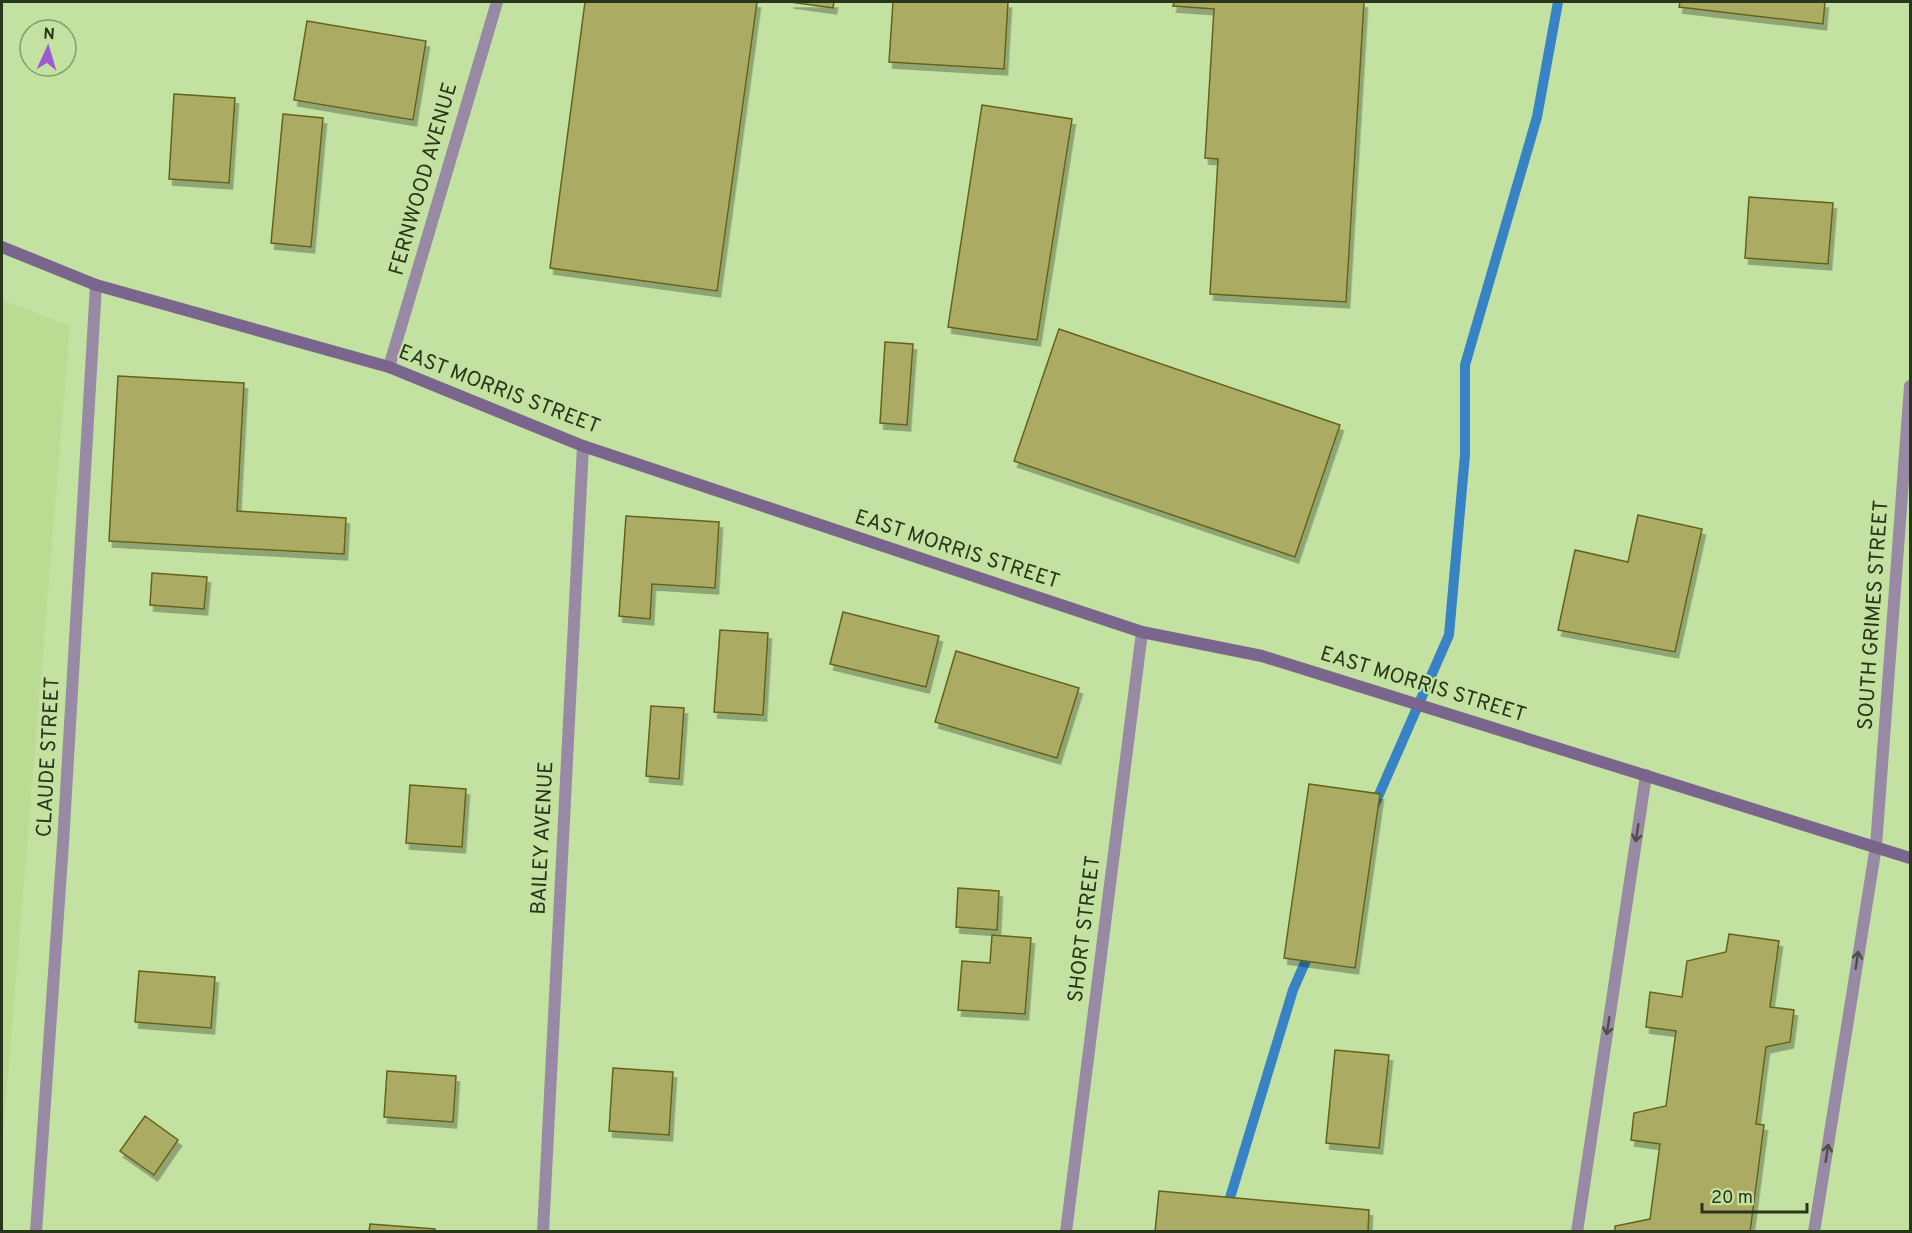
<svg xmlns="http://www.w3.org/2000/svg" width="1912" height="1233" font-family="Overpass,sans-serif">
<defs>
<filter id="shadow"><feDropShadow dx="3.5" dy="6" stdDeviation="0" flood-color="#0004"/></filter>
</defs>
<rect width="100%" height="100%" fill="#c3e1a0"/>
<!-- built -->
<path fill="#b9db92" d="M2,300L70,326L2,1147Z"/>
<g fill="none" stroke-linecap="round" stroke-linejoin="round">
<!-- stream -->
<path stroke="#3783c6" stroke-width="10" d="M1374,806L1449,635L1465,455V365L1537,117L1558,2
M1226,1211L1293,990L1311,949"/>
</g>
<!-- building -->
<path fill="#abab64" stroke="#64631a" stroke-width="1.5" filter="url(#shadow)" d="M585,2H757L717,291L550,268Z
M790,2H834L833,8Z
M893,2H1008L1004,69L889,62Z
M1174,2H1364L1346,302L1210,294L1218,159L1205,158L1214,9L1173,6Z
M1680,2H1825L1823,24L1679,7Z
M307,21L426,41L413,120L294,100Z
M174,94L235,98L229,183L169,179Z
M982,105L1072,119L1037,340L948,327Z
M283,114L323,118L311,247L271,243Z
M1749,197L1833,203L1828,264L1745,258Z
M1059,329L1340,425L1295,557L1014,461Z
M885,342L913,344L907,425L880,423Z
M118,376L244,383L237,511L346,518L344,554L109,541Z
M1638,515L1702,529L1675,652L1558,630L1575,550L1628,562Z
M626,516L719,522L715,588L652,584L650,619L619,616Z
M152,573L207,577L204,609L150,605Z
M843,612L939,636L926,687L830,664Z
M720,630L768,633L763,715L714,712Z
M956,651L1079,688L1057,758L935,722Z
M651,706L684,708L679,779L646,776Z
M1309,784L1380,794L1355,968L1284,958Z
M410,785L466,789L462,847L406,843Z
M958,888L999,891L997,930L956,927Z
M1729,934L1779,941L1770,1007L1794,1010L1790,1042L1766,1047L1756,1124L1764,1125L1750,1232H1615V1226L1650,1219L1660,1144L1631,1140L1634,1113L1666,1106L1676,1031L1646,1027L1650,992L1682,997L1687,961L1726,952Z
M992,935L1031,938L1025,1014L958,1010L962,961L990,963Z
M139,971L215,977L211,1028L135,1022Z
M1335,1050L1389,1055L1379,1148L1326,1143Z
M613,1068L673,1072L669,1135L609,1131Z
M387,1071L456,1076L453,1122L384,1117Z
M145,1116L178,1140L154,1175L120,1151Z
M1159,1191L1369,1210L1368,1232H1155Z
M370,1224L435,1229V1232H369Z"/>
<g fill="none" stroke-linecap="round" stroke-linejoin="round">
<!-- lane -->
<path stroke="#988aa5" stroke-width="12" d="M1577,1232L1646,775
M1814,1232L1876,846"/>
<!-- street -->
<path stroke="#988aa5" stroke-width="12" d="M389,367L497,2
M1876,846L1910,386
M36,1232L63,843L96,285
M543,1232L583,446
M1066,1232L1142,632"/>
<!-- secondary -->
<path stroke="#7a668c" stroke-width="12" d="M2,247L96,285L389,367L583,446L1142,632L1262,656L1910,858"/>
</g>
<!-- one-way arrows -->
<defs><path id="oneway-shaft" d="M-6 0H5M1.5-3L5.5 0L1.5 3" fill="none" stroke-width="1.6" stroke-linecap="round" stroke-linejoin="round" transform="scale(1.5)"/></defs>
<g stroke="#4b4f45">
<use href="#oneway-shaft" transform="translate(1637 833) rotate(99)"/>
<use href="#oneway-shaft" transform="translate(1857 960) rotate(-81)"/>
<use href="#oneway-shaft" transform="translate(1608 1026) rotate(99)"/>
<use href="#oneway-shaft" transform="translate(1827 1153) rotate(-81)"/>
</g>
<g text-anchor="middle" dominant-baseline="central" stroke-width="4.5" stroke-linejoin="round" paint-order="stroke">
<!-- street labels -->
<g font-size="21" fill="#2a361c" stroke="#c3e1a0">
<text transform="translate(424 179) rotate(-74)">FERNWOOD AVENUE</text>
<text transform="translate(499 390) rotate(21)">EAST MORRIS STREET</text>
<text transform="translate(957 550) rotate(18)">EAST MORRIS STREET</text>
<text transform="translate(1874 615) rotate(-86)">SOUTH GRIMES STREET</text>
<text transform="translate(1423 685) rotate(17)">EAST MORRIS STREET</text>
<text transform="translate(49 757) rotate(-87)">CLAUDE STREET</text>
<text transform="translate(543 838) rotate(-87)">BAILEY AVENUE</text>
<text transform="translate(1085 929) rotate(-83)">SHORT STREET</text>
</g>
</g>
<!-- border -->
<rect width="1912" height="1233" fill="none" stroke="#2a361c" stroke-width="6"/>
<!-- north arrow -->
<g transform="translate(48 48) rotate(4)"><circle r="28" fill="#c3e1a0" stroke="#869d6b" stroke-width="1.5"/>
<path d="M0-4.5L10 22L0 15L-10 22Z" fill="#9e5ad0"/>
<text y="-9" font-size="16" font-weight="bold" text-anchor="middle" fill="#2a361c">N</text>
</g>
<!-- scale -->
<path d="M1702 1203v9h105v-9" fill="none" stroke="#2a361c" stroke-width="3"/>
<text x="1711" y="1203" font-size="18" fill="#2a361c" stroke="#c3e1a0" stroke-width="4.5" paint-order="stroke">20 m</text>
</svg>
